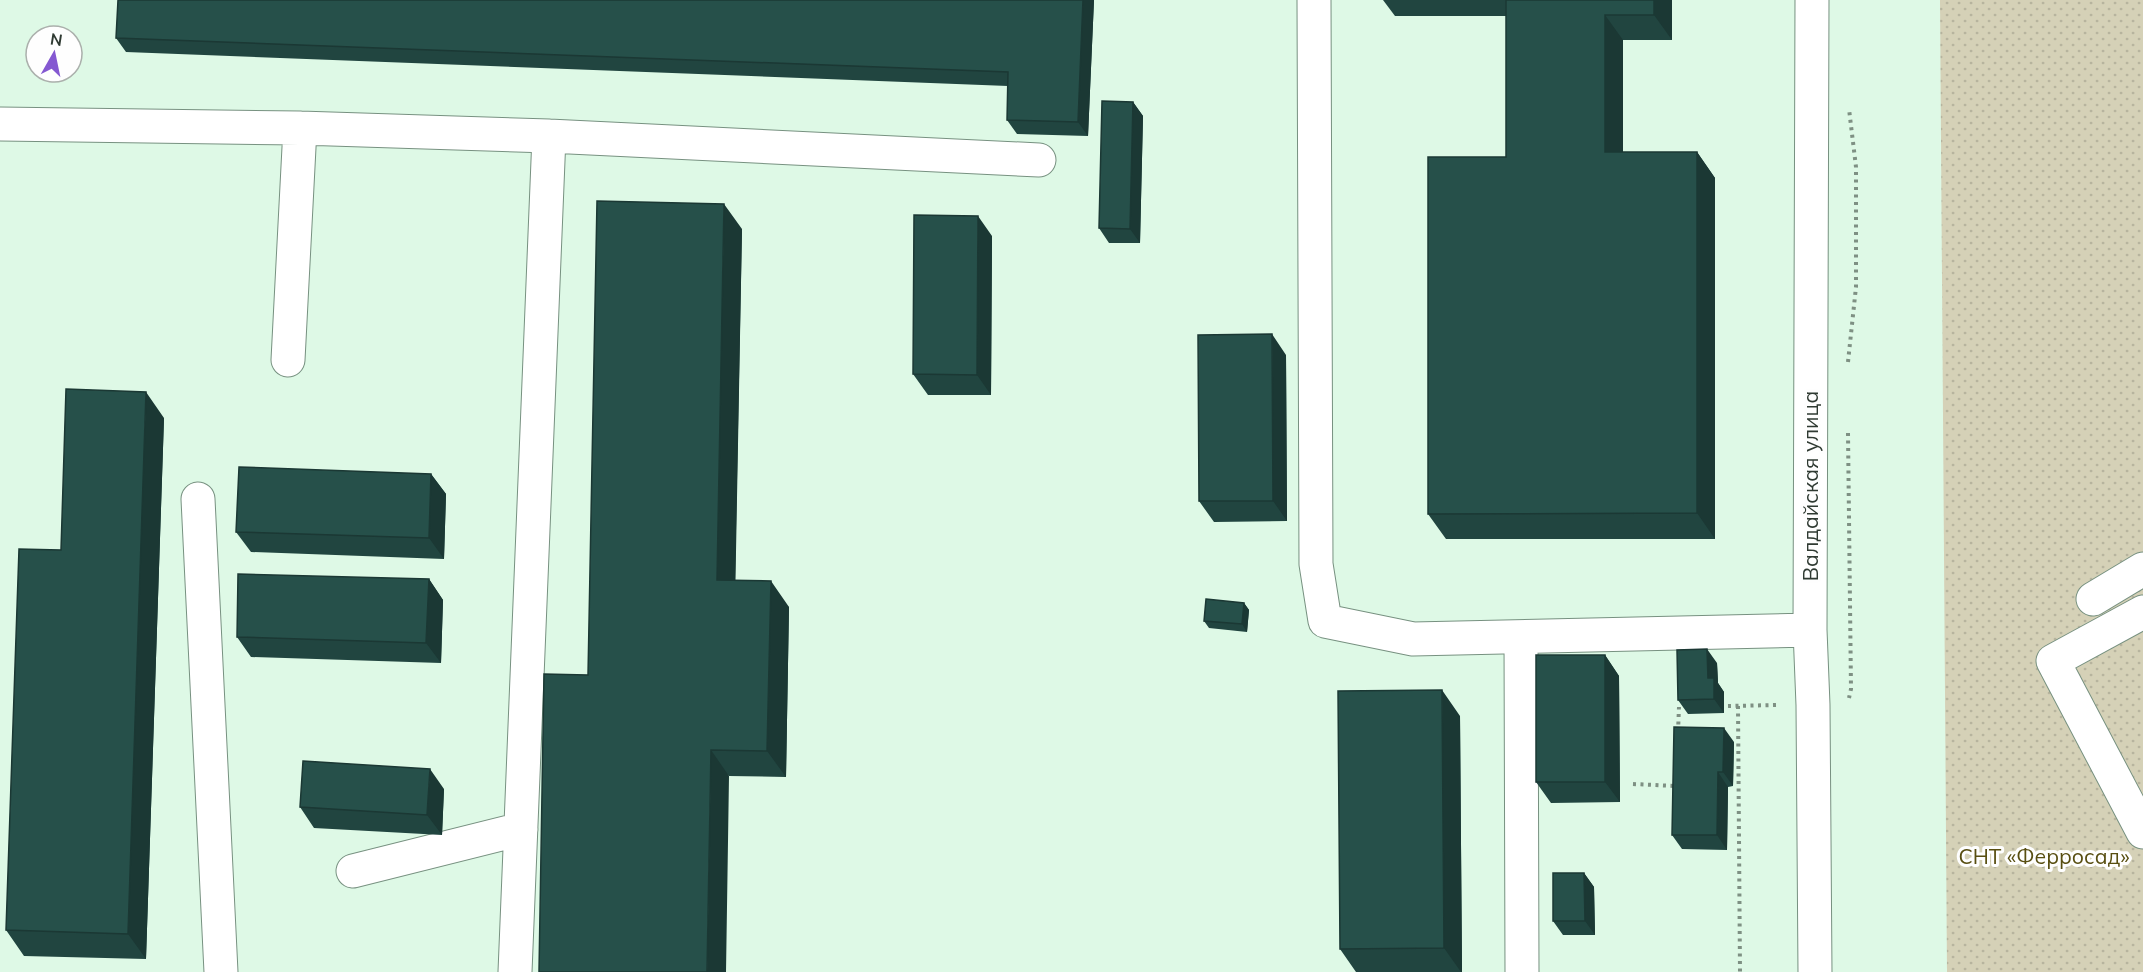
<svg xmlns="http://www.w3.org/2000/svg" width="2143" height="972" font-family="Mulish,sans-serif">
<defs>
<pattern id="grass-dots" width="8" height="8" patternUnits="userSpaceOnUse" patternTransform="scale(1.5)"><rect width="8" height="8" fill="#d5d1b7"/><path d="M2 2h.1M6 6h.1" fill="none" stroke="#b7b49e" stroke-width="1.8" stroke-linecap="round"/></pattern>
</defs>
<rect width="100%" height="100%" fill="#def9e6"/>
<!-- grass -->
<path fill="url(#grass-dots)" d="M1940,0H2143V972H1947Z"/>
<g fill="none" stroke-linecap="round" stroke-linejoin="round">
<defs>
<path id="minor" d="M1314,0L1316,564L1325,621L1413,639L1810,630
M1812,0L1810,630L1813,705L1815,972
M0,124L300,128L549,136L1039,160
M288,360L300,128
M198,499L221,972
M2093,599L2143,569
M2143,612L2053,661L2143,832
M1521,637L1522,972
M353,871L521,829
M515,972L549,136"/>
</defs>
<!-- minor casing -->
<use href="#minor" stroke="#779180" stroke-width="35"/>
<!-- path -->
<path stroke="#7e9083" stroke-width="4" stroke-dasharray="3 4.5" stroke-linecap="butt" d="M1848,362L1856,287V167L1849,109
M1848,433L1851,689L1849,698
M1728,706L1779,705
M1738,706L1740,972
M1678,732L1679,707
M1633,784L1676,786V784"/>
<!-- minor -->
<use href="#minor" stroke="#fff" stroke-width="33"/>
</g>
<!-- wall -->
<path fill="#214540" d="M1094,0L1088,136L1017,134L1007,120L1008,86L126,52L116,38Z
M1383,0H1672V40H1623V152H1697L1715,178V539H1446L1428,514L1506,157V16H1395Z
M1133,102L1143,116L1140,243H1109L1099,228Z
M742,229L735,581L789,607L786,777L729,776L588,675Z
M992,236L991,395H928L913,374Z
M1286,355L1287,521L1214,522L1199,501Z
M164,418L146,959L24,956L6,930L61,550Z
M431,474L446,494L444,559L251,552L236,532Z
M429,579L443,600L441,663L251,657L237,637Z
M1244,603L1249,610L1247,632L1209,628L1204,621Z
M1605,655L1619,676L1620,802L1551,803L1536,782Z
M1717,663L1718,683L1724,692V713L1688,714L1678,700Z
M1460,716L1462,972H1356L1340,949Z
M1734,742L1733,786L1728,787L1727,850L1682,849L1672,835Z
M444,789L442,835L314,828L300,807Z
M1584,873L1594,887L1595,935H1563L1553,921Z"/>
<!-- shaded-wall -->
<path fill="#1b3834" d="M1083,0H1094L1088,136L1078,122Z
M1654,0H1672V40L1654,15Z
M1605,15L1623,40V178L1605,152Z
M1133,102L1143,116L1140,243L1130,229Z
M1697,152L1715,178V539L1697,513Z
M724,204L742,229L735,606L717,580Z
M978,216L992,236L991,395L977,375Z
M1272,334L1286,355L1287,521L1273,501Z
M146,392L164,418L146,959L128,934Z
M431,474L446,494L444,559L429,538Z
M429,579L443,600L441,663L426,643Z
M771,581L789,607L786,777L767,751Z
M1244,603L1249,610L1247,632L1242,624Z
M1707,649L1717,663L1718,683L1724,692V713L1714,699L1708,678Z
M1605,655L1619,676L1620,802L1605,782Z
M1442,690L1460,716L1462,972H1461L1444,948Z
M1724,728L1734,742L1733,786L1723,772Z
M711,750L729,776L726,972H707Z
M430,769L444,789L442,835L427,815Z
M1718,772L1728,787L1727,850L1717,835Z
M1584,873L1594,887L1595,935L1585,921Z"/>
<!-- building -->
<path fill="#26504a" stroke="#1b3834" stroke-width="1.5" d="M118,0H1083L1078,122L1007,120L1008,72L116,38Z
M1506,0H1654V15H1605V152H1697V513L1428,514V157H1506Z
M1102,101L1133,102L1130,229L1099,228Z
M597,201L724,204L717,580L771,581L767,751L711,750L707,972H539L544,674L588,675Z
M914,215L978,216L977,375L913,374Z
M1272,334L1273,501H1199L1198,335Z
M66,389L146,392L128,934L6,930L19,549L61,550Z
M239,467L431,474L429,538L236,532Z
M238,574L429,579L426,643L237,637Z
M1206,599L1244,603L1242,624L1204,621Z
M1707,649L1708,678H1714V699L1678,700L1677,650Z
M1536,655H1605V782H1536Z
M1442,690L1444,948L1340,949L1338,691Z
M1674,727L1724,728L1723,772H1718L1717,835H1672Z
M303,761L430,769L427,815L300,807Z
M1553,873H1584L1585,921H1553Z"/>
<g text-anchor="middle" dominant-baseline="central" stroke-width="6" stroke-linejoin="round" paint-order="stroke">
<!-- street labels -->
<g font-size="21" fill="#2f3a32" stroke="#fefefe">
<text transform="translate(1810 486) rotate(-90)">Валдайская улица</text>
</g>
<!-- park labels -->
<g font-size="21" fill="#584e11" stroke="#fefefe">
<text x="2044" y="856">СНТ «Ферросад»</text>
</g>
</g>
<!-- north arrow -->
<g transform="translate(54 54) rotate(9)"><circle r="28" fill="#fefefe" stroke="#abb0ac" stroke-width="1.5"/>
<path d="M0-4.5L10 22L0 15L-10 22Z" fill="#8458d1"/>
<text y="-9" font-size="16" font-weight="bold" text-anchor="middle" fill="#2f3a32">N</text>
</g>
</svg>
